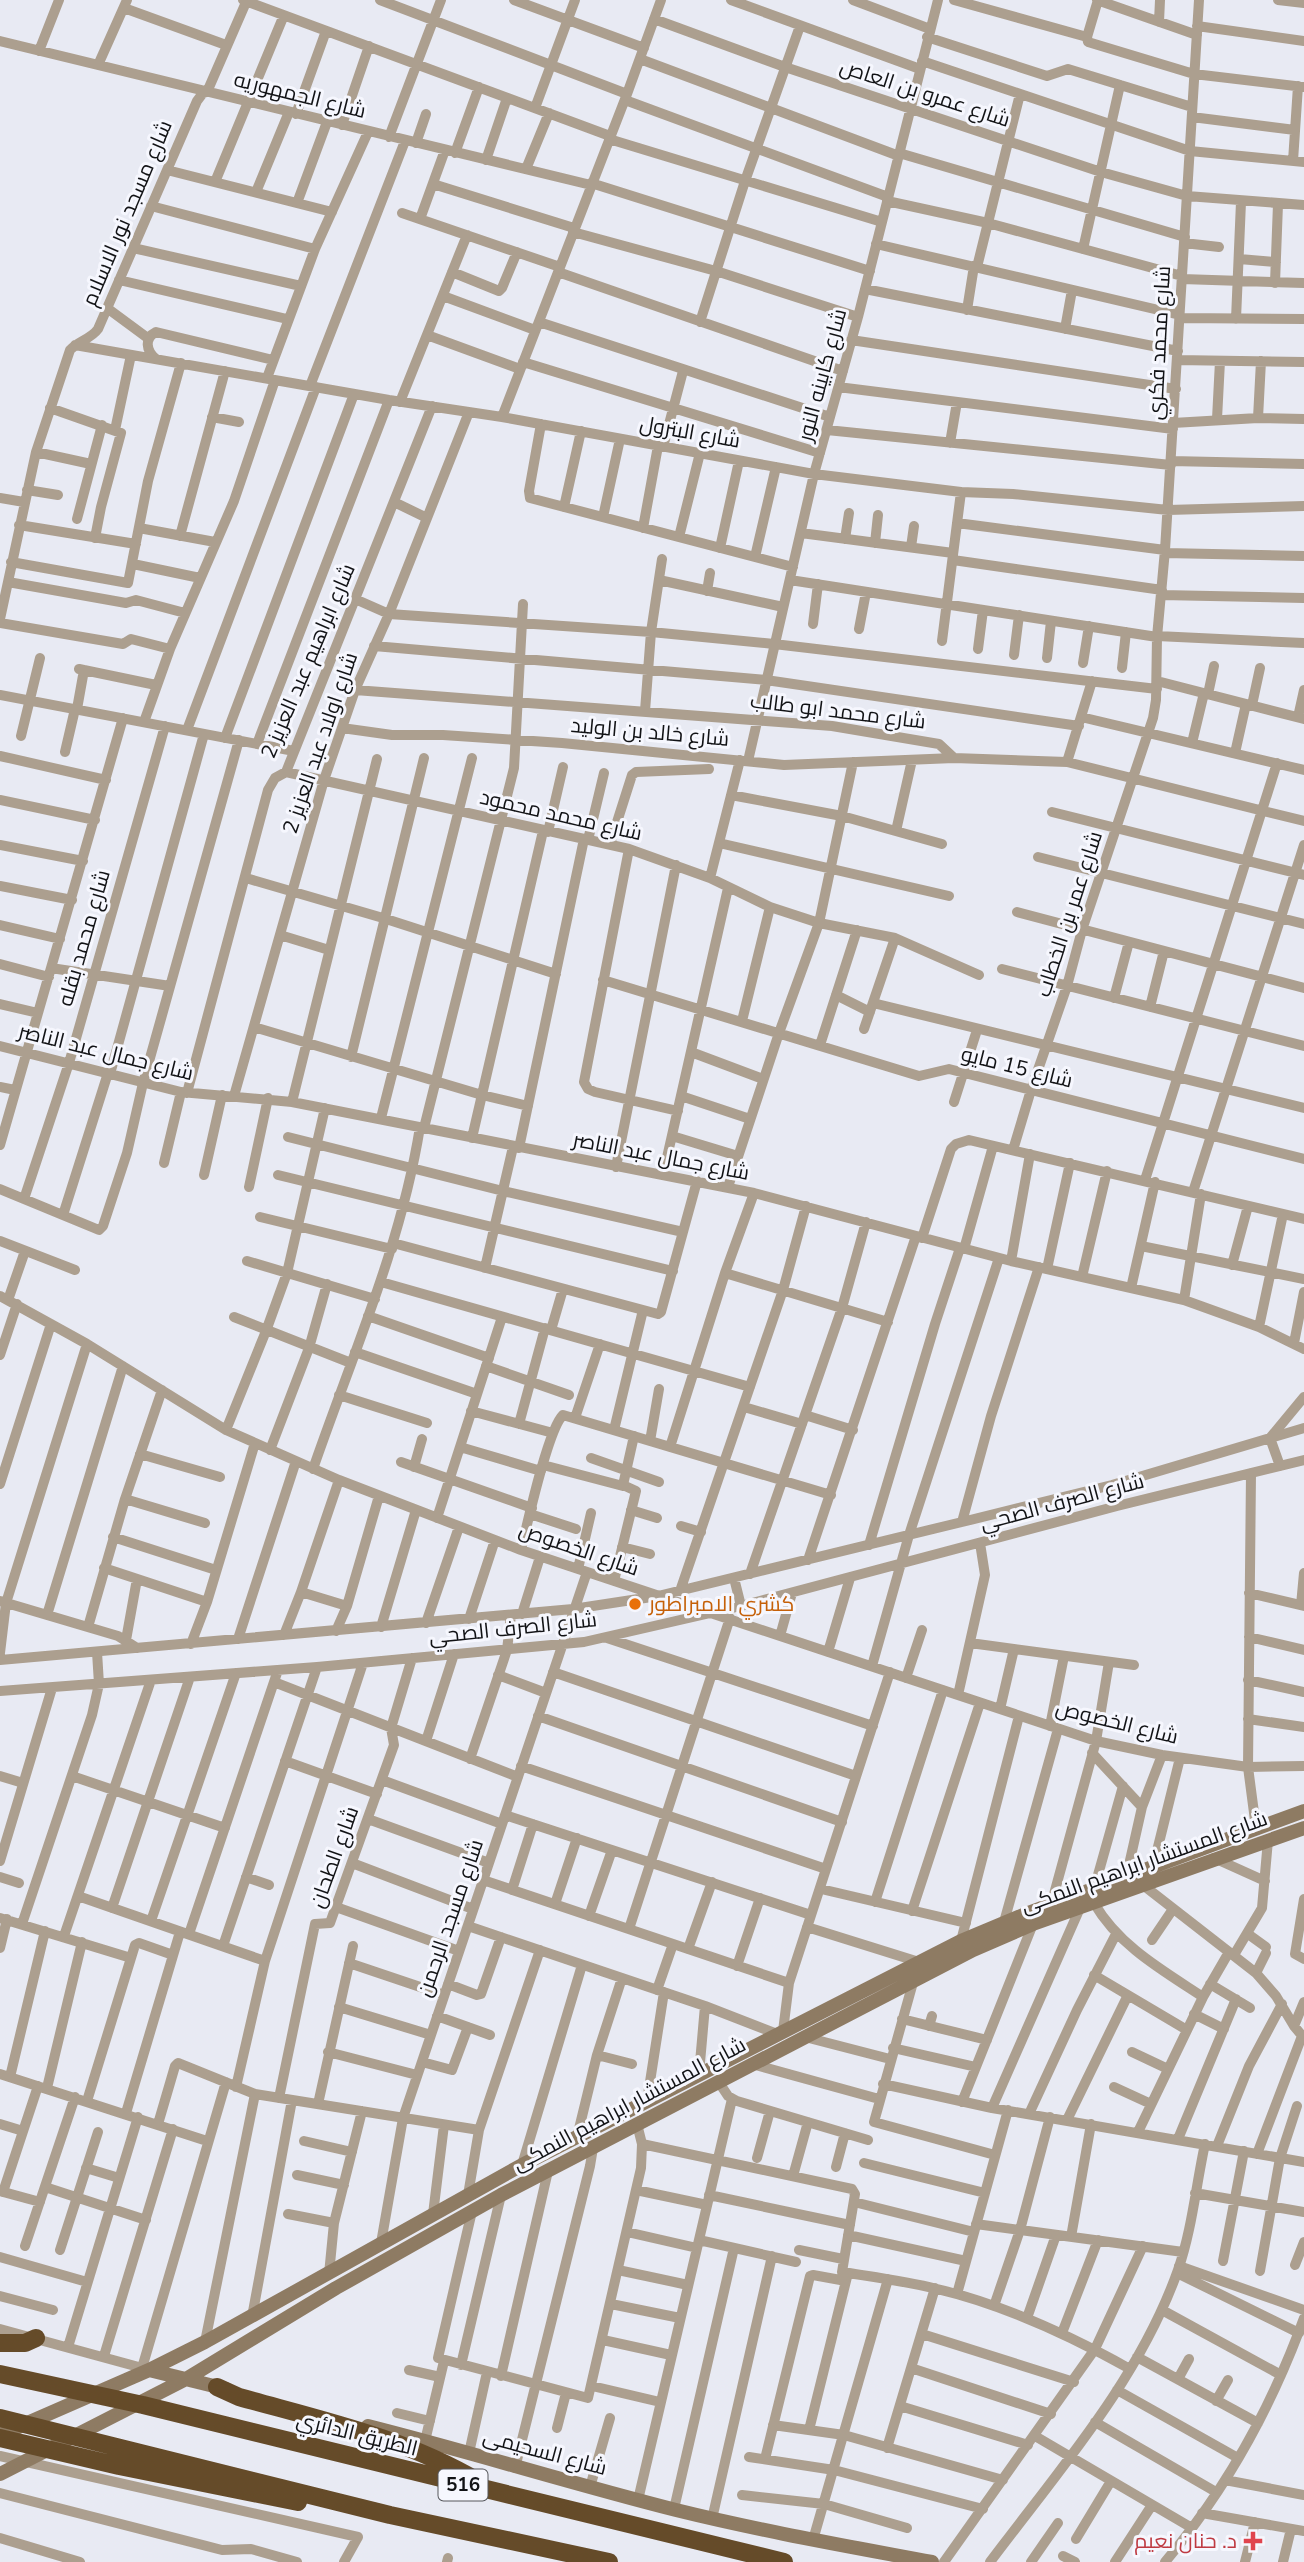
<svg xmlns="http://www.w3.org/2000/svg" width="1304" height="2562" font-family="'Nunito Sans',Cairo,sans-serif">
<rect width="100%" height="100%" fill="#e8eaf3"/>
<g fill="none" stroke-linecap="round" stroke-linejoin="round">
<!-- street -->
<path stroke="#ac9f8f" stroke-width="10" d="M243,0L610,136
M380,0L627,94
M514,0L644,48
M731,0L920,69
M853,0L930,29
M954,0L1087,37L1088,42L1194,74L1304,87
M1097,0L1197,35
M1278,0L1304,3
M124,8L226,45
M654,19L785,67L1101,172L1187,196L1304,205
M1159,22L1160,0
M1197,26L1304,41
M927,37L1047,76L1068,69L1192,107
M1087,37L1098,0
M0,41L591,185
M39,51L59,0
M640,59L899,156
M922,61L1190,151L1304,162
M98,65L127,0
M625,100L888,197
M535,108L575,0
M296,114L326,31
M1192,117L1295,130
M342,125L369,46
M389,137L441,0
M609,139L882,222
M416,143L426,114
M455,153L479,87
M899,153L1185,237
M486,160L507,98
M1293,161L1298,86
M526,169L549,113
M167,170L332,212
M215,182L284,15
M591,183L870,271
M433,184L574,228
M256,192L289,112
M887,201L988,223L1182,276
M297,203L327,122
M151,206L315,249
M402,213L560,267
M420,219L445,150
M573,232L716,271L858,317
M1184,243L1219,247
M876,244L1180,315
M133,248L301,286
M1083,249L1120,85
M1239,259L1276,262
M977,267L1020,94
M452,272L499,291L502,288L517,252
M558,272L843,371
M1182,279L1304,283
M119,280L287,319
M1275,283L1278,204
M865,289L1178,351
M443,296L535,330
M107,308L149,339
M967,310L974,266
M1180,318L1304,319
M1236,319L1241,202
M539,322L830,417
M700,322L745,181L800,26
M1065,329L1072,290
M427,335L520,369
M851,340L1176,389
M75,345L389,400L502,417L814,474L961,492L1013,494L1168,510L1304,506
M156,359C146,351 144,338 156,332L273,360
M1177,360L1304,362
M523,362L820,453
M267,378L315,249L368,132
M310,386L405,141
M838,387L1173,429
M400,402L467,235
M50,408L121,433L101,507L95,538
M212,417L239,422
M502,417L627,94L661,0
M1258,418L1261,361
M1217,419L1220,361
M1173,423L1258,418L1304,419
M541,424L529,491L530,498L793,567
M115,430L131,355
M827,430L1171,465
M950,443L957,402
M663,447L683,371
M36,452L91,464
M1171,461L1304,464
M27,490L58,495
M0,498L24,502
M394,502L427,518
M564,507L581,431
M603,517L620,439
M77,519L102,425
M957,523L1165,550
M19,525L136,544
M139,528L215,542
M643,528L658,446
M801,533L953,553
M180,536L225,371
M679,537L700,453
M845,539L849,513
M875,543L878,515
M911,547L914,526
M720,548L739,461
M1165,553L1304,556
M755,557L776,467
M953,560L1162,590
M11,562L128,583L148,481L181,363
M133,564L200,578
M659,580L783,607
M790,580L1157,637
M8,582L126,603L136,600L185,613
M707,591L710,573
M1161,595L1304,598
M355,599L389,614L651,632L774,644L1157,689
M0,619L36,452L70,350C78,341 91,339 98,329L197,101L203,93L207,92L247,0
M0,623L123,644L131,639L170,649
M813,624L818,584
M859,629L866,592
M1157,636L1304,643
M942,641L961,492
M374,646L766,680L1079,726
M978,649L983,610
M1014,655L1019,615
M1047,658L1051,621
M1083,663L1089,626
M1122,668L1126,632
M79,669L156,685
M1157,681L1304,719
M355,690L832,726L939,744L954,758L1067,762L1304,821
M1208,694L1214,666
M0,695L294,751
M1252,705L1260,668
M77,709L84,670
M645,711L651,632L662,559
M1081,717L1304,770
M1298,717L1304,690
M144,722L170,649L234,501L275,380
M342,728L392,735H443L562,743L784,765L954,758
M187,730L316,387
M21,736L40,658
M225,738L354,394
M1192,743L1204,693
M257,744L389,400
M65,752L75,709
M1235,753L1246,704
M0,756L106,780
M748,761L814,474L858,317L938,0
M1067,762L1092,681
M286,772L629,849L710,878L770,907L819,923L895,938L979,975
M731,795L842,816L942,844
M0,800L95,820
M1052,812L1304,875
M896,831L912,760
M548,832L563,767
M588,840L604,773
M719,843L949,896
M610,844L632,775L636,772L709,769
M0,845L83,861
M629,849L584,1082L588,1089L595,1092L678,1111
M1038,857L1304,924
M246,878L383,918L556,974
M710,878L740,760
M0,886L72,900
M1017,912L1304,988
M0,925L60,939
M280,935L329,950
M0,964L49,977
M51,968L170,986
M1002,969L1304,1046
M603,980L919,1076L949,1069L1304,1159
M836,995L870,1012
M1114,998L1129,942
M873,1003L1304,1108
M0,1004L38,1013
M1150,1007L1164,951
M742,1021L770,907
M254,1027L482,1095L528,1106
M864,1029L895,938
M820,1045L857,930
M0,1046L181,1092L292,1102L754,1193L1011,1261L1184,1300L1259,1327L1304,1349
M691,1052L763,1079
M351,1057L424,758
M110,1074L204,734
M0,1087L15,1090
M187,1093L268,790L275,778L286,772L432,406
M234,1096L324,780L355,690L389,614L469,412
M681,1096L750,1119
M292,1102L377,759
M954,1102L977,1030
M381,1118L472,758
M424,1128L514,768L523,604
M672,1136L738,1156
M288,1137L503,1191L683,1232
M472,1138L543,831
M0,1145L123,718
M519,1148L584,839
M1013,1150L1031,1090L1067,986L1082,930L1153,718L1156,700L1157,637L1165,550L1199,0
M164,1163L181,1092
M616,1167L676,865
M204,1175L222,1095
M278,1175L673,1271
M663,1175L728,888
M1145,1180L1277,763
M249,1187L268,1098
M728,1187L779,1033L819,923L853,762
M0,1189L99,1230L103,1226L127,1153L143,1083L239,740
M1193,1192L1304,845
M24,1199L69,1063L165,726
M63,1215L108,1073
M260,1217L392,1249
M922,1238L951,1149L956,1144L969,1140L1304,1219
M0,1241L75,1270
M393,1243L658,1314L661,1312L697,1181
M1141,1246L1304,1279
M964,1249L993,1146
M247,1261L375,1299
M1011,1261L1030,1154
M1232,1265L1248,1206
M485,1268L513,1147
M1047,1269L1070,1163
M725,1273L888,1322
M1082,1277L1107,1171
M381,1282L750,1387
M1131,1288L1155,1182
M0,1296L87,1344L226,1430L339,1480L521,1550L1096,1741L1162,1755L1248,1767L1304,1766
M8,1300L25,1251
M1184,1300L1201,1194
M368,1316L489,1358
M234,1317L351,1363
M1259,1327L1283,1214
M551,1330L563,1289
M1294,1343L1304,1292
M355,1352L477,1394
M0,1355L17,1304
M486,1366L569,1395
M339,1395L427,1423
M744,1407L802,1424
M471,1411L553,1433
M805,1415L853,1430
M575,1418L600,1344
M519,1424L545,1328
M226,1430L266,1331L287,1273L325,1108
M614,1430L643,1310
M650,1441L659,1389
M460,1447L541,1471
M670,1447L725,1273L754,1193
M270,1450L309,1348L327,1284
M140,1454L220,1477
M591,1458L659,1482
M401,1462L532,1508
M543,1465L623,1486
M1280,1466L1270,1438L1304,1397
M414,1467L422,1439
M313,1469C352,1356 401,1246 420,1127
M1251,1473L1248,1767L1256,1828
M0,1484L51,1324
M1112,1485L1117,1506
M125,1499L205,1523
M631,1510L657,1518
M530,1514L576,1529
M437,1518L502,1317
M962,1522L991,1416L1039,1267
M681,1526L701,1532
M113,1537L216,1570
M869,1545L935,1324L960,1248
M622,1547L650,1554
M521,1550C527,1525 548,1429 563,1415L831,1495
M808,1560L916,1236
M104,1568L207,1602
M578,1569L591,1513
M750,1574L842,1308L866,1222
M734,1578L741,1606
M614,1581L636,1491L623,1485L634,1436
M680,1591L783,1290L806,1206
M301,1592L347,1606
M1249,1593L1304,1606
M0,1601L118,1636L137,1648
M1301,1605L1304,1573
M522,1614L540,1557
M47,1615L123,1366
M469,1619L495,1540
M426,1623L459,1527
M88,1627L125,1499L162,1390
M381,1627L416,1510
M336,1631L347,1606L379,1496
M284,1635L301,1592L339,1480
M780,1636L792,1593
M1249,1637L1304,1650
M607,1638L873,1726
M238,1639L296,1461
M126,1640L137,1579
M970,1643L1134,1665
M191,1644L207,1602L255,1443
M828,1652L850,1578
M0,1653L6,1603L87,1344
M0,1660L573,1609L658,1596L962,1522L1112,1485L1304,1428
M872,1666L909,1535L999,1258
M553,1672L856,1776
M498,1675L546,1693
M906,1678L922,1630
M1248,1680L1304,1692
M274,1682L518,1777
M0,1691L317,1667L584,1642L741,1606L1117,1506L1304,1460
M958,1695L985,1575L980,1543
M1000,1709L1014,1649
M538,1716L842,1822
M1248,1719L1304,1727
M1050,1726L1064,1656
M426,1741L454,1654
M1092,1753L1142,1807
M470,1759L507,1650L511,1615
M285,1761L377,1794
M521,1766L826,1869
M0,1776L23,1783
M72,1776L225,1828
M382,1780L502,1824
M505,1815L811,1915
M368,1819L489,1863
M1214,1858L1265,1881
M0,1861L52,1688
M352,1863L473,1909
M1153,1867L1180,1758
M0,1877L19,1883
M246,1877L269,1885
M1126,1878L1142,1807L1162,1755
M483,1880L789,1983
M1143,1885L1256,1973L1276,1996L1294,2026L1304,2038
M821,1889L966,1923
M1094,1889L1123,1786
M512,1890L533,1824
M78,1896L265,1961
M1304,1899L1295,1954L1304,1959
M875,1902L943,1690
M1094,1903C1119,1946 1162,1970 1203,1997
M555,1904L577,1838
M1051,1905L1096,1741L1109,1662
M336,1907L459,1951
M112,1908L190,1677
M912,1911L980,1703
M589,1916L612,1850
M0,1918L131,1958
M151,1921L236,1673
M1004,1922L1058,1729
M22,1924L92,1715L99,1684L97,1652
M468,1926L705,2006L777,2034
M807,1927L919,1962
M629,1929L730,1618
M189,1934L278,1670
M1248,1934L1266,1947
M64,1936L151,1680
M1152,1940L1173,1909
M961,1941L1019,1716
M223,1946L317,1667
M0,1948L7,1919
M688,1949L712,1882
M1234,1955L1262,1908L1268,1840
M349,1963L444,1995
M737,1966L760,1898
M1256,1973L1266,1953
M1094,1975L1187,2030
M914,1979L874,2122L995,2155
M448,1984L477,1995L481,1994L501,1937
M1210,1984L1250,2008
M657,1990L673,1944
M339,2007L431,2035
M1194,2014L1224,2029
M437,2016L490,2035
M902,2019L987,2040
M929,2026L932,2016
M1294,2026L1304,2002
M783,2031L789,1983L890,1672
M805,2037L890,2059
M893,2048L976,2067
M328,2052L417,2075
M1132,2052L1168,2069
M597,2055L632,2064
M422,2062L452,2070L468,2027
M752,2064L879,2099
M0,2074L207,2141
M699,2074L705,2006
M10,2077L45,1931
M718,2081L728,2096L737,2101L868,2140
M883,2084L992,2108L1304,2162
M236,2087L265,1961L363,1663
M1114,2087L1151,2104
M47,2088L82,1942
M279,2098L315,1924L330,1923L394,1745L391,1728L412,1658
M87,2101L135,1945L139,1943L173,1955
M647,2101L664,1992
M962,2102L1033,1924
M318,2104L353,1946
M992,2108L1080,1908
M126,2113L180,1932
M1029,2114L1077,2010L1116,1934
M1067,2120L1127,1997
M0,2124L23,2131
M158,2124L175,2066L178,2063L255,2094L479,2130
M1138,2132L1203,1997L1229,1952
M577,2137L597,2055L622,1978
M1178,2139L1236,1999
M304,2141L352,2152
M642,2144L852,2189L855,2194L842,2272C873,2277 905,2281 937,2289C1005,2305 1069,2335 1130,2369
M1217,2146L1249,2066L1282,2004
M1257,2154L1302,2036
M757,2158L770,2111
M864,2163L985,2193
M522,2165L582,1965
M836,2167L845,2133
M86,2168L119,2178
M297,2175L344,2185
M793,2176L808,2122
M45,2187L146,2220
M636,2190L707,2205
M0,2191L40,2202
M3,2192L38,2086
M1195,2193L1304,2212
M468,2195L479,2130L540,1950
M709,2195L850,2225
M854,2202L974,2232
M472,2211L438,2358L588,2398L641,2168L642,2144L637,2124
M288,2214L334,2223
M433,2214L444,2125
M976,2224L1183,2252
M627,2232L697,2248
M848,2235L966,2261
M1071,2237L1091,2124
M699,2240L796,2262
M381,2243L403,2118L587,1572
M25,2246L75,2097
M60,2250L98,2132
M799,2250L843,2259
M0,2257L87,2282
M1223,2261L1244,2151
M1295,2265L1304,2242
M1179,2266L1304,2310
M618,2270L688,2285
M1260,2271L1280,2158L1297,2106
M1177,2273L1299,2333
M329,2274L334,2223L362,2111
M957,2294L1008,2110
M0,2296L53,2310
M611,2304L680,2318
M994,2306L1020,2230L1050,2117
M1162,2310L1281,2375
M252,2317L292,2100
M1027,2318L1056,2235
M0,2329L146,2369
M1062,2333L1098,2240
M922,2334L1074,2382
M603,2340L671,2355
M205,2342L255,2094
M68,2347L138,2117
M104,2356L173,2129
M1137,2357L1258,2423
M461,2365L501,2195
M142,2368L226,2082
M911,2368L1051,2414
M409,2370L440,2377
M501,2376L548,2171
M1178,2379L1189,2359
M592,2386L660,2402
M1117,2390L1238,2458
M1216,2401L1228,2380
M900,2406L1028,2445
M397,2413L430,2421
M1095,2422L1216,2492
M773,2425L844,2435L1003,2480
M557,2428L566,2393
M809,2430L847,2277
M1035,2436L1192,2528
M425,2441L444,2361
M887,2448L935,2288
M469,2453L487,2372
M0,2456L358,2537L344,2562
M749,2457L834,2470L983,2509
M765,2459L810,2276L813,2275L846,2281
M515,2468L590,2166L593,2148
M1225,2480L1304,2495
M590,2487L610,2418
M0,2493L222,2550L251,2549L297,2562
M742,2495L824,2504L907,2528
M638,2500L732,2099
M674,2509L734,2248
M1202,2513L1304,2531
M712,2519L772,2256
M0,2538L80,2562
M1076,2539L1111,2481
M813,2540L888,2279
M1063,2556L1075,2562
M447,2562L448,2558
M944,2562L1095,2349L1143,2246
M990,2562C1059,2470 1139,2380 1178,2270C1192,2230 1196,2185 1205,2144
M1031,2562L1058,2523
M1115,2562L1152,2505
M1165,2562C1225,2491 1272,2406 1304,2318
M1245,2562L1255,2522
M1283,2562L1291,2529"/>
<!-- secondary -->
<path stroke="#8e7b63" stroke-width="14" d="M149,2370L226,2389
M368,2426C471,2452 573,2484 676,2510C761,2531 847,2546 932,2562
M0,2435L149,2370L205,2342L522,2165L961,1941L1028,1913L1304,1811
M0,2474L186,2379L336,2288L501,2195L973,1950L1033,1924L1304,1828"/>
<!-- highway -->
<path stroke="#654b29" stroke-width="18" d="M0,2343H25L36,2338
M0,2374L143,2405L784,2562
M217,2387L239,2397C321,2420 405,2438 479,2482
M0,2418L390,2515L609,2562
M0,2438L119,2466L298,2502"/>
</g>
<!-- markers -->
<circle fill="#e8710a" stroke="#f6f7fe" stroke-width="2.5" cx="635" cy="1604" r="7"/>
<path fill="#e0444e" stroke="#f6f7fe" stroke-width="2.5" d="M1249.5 2530.5h7v7h7v7h-7v7h-7v-7h-7v-7h7z"/>
<g text-anchor="middle" dominant-baseline="central" stroke-width="6" stroke-linejoin="round" paint-order="stroke">
<!-- shield labels -->
<rect fill="#f6f7fe" stroke="#56575c" stroke-width="2" x="438.5" y="2469.5" width="49" height="31" rx="5"/>
<g font-size="19" font-weight="bold" fill="#121316">
<text x="463" y="2485">516</text>
</g>
<!-- street labels -->
<g font-size="21" fill="#121316" stroke="#f6f7fe">
<text transform="translate(925 93) rotate(18)">شارع عمرو بن العاص</text>
<text transform="translate(300 95) rotate(14)">شارع الجمهوريه</text>
<text transform="translate(127 213) rotate(-67)">شارع مسجد نور الاسلام</text>
<text transform="translate(1159 343) rotate(-87)">شارع محمد فكري</text>
<text transform="translate(822 375) rotate(-75)">شارع كابينه النور</text>
<text transform="translate(690 432) rotate(10)">شارع البترول</text>
<text transform="translate(308 661) rotate(-67)">شارع ابراهيم عبد العزيز 2</text>
<text transform="translate(838 711) rotate(7)">شارع محمد ابو طالب</text>
<text transform="translate(650 732) rotate(5)">شارع خالد بن الوليد</text>
<text transform="translate(320 743) rotate(-71)">شارع اولاد عبد العزيز 2</text>
<text transform="translate(561 815) rotate(13)">شارع محمد محمود</text>
<text transform="translate(1069 914) rotate(-72)">شارع عمر بن الخطاب</text>
<text transform="translate(84 938) rotate(-74)">شارع محمد بقله</text>
<text transform="translate(106 1052) rotate(14)">شارع جمال عبد الناصر</text>
<text transform="translate(1017 1067) rotate(14)">شارع 15 مايو</text>
<text transform="translate(661 1156) rotate(11)">شارع جمال عبد الناصر</text>
<text transform="translate(1062 1502) rotate(-15)">شارع الصرف الصحي</text>
<text transform="translate(579 1549) rotate(19)">شارع الخصوص</text>
<text transform="translate(513 1628) rotate(-6)">شارع الصرف الصحي</text>
<text transform="translate(1117 1722) rotate(14)">شارع الخصوص</text>
<text transform="translate(334 1857) rotate(-70)">شارع الطحان</text>
<text transform="translate(1144 1862) rotate(-20)">شارع المستشار ابراهيم النمكى</text>
<text transform="translate(450 1918) rotate(-71)">شارع مسجد الرحمن</text>
<text transform="translate(629 2104) rotate(-28)">شارع المستشار ابراهيم النمكى</text>
<text transform="translate(357 2434) rotate(14)">الطريق الدائري</text>
<text transform="translate(545 2452) rotate(15)">شارع السحيمى</text>
</g>
<!-- food labels -->
<g font-size="21" fill="#c56008" stroke="#f6f7fe" text-anchor="start">
<text x="649" y="1604">كشري الامبراطور</text>
</g>
<!-- health labels -->
<g font-size="21" fill="#be3a42" stroke="#f6f7fe" text-anchor="end">
<text x="1237" y="2541">د. حنان نعيم</text>
</g>
</g>
</svg>
